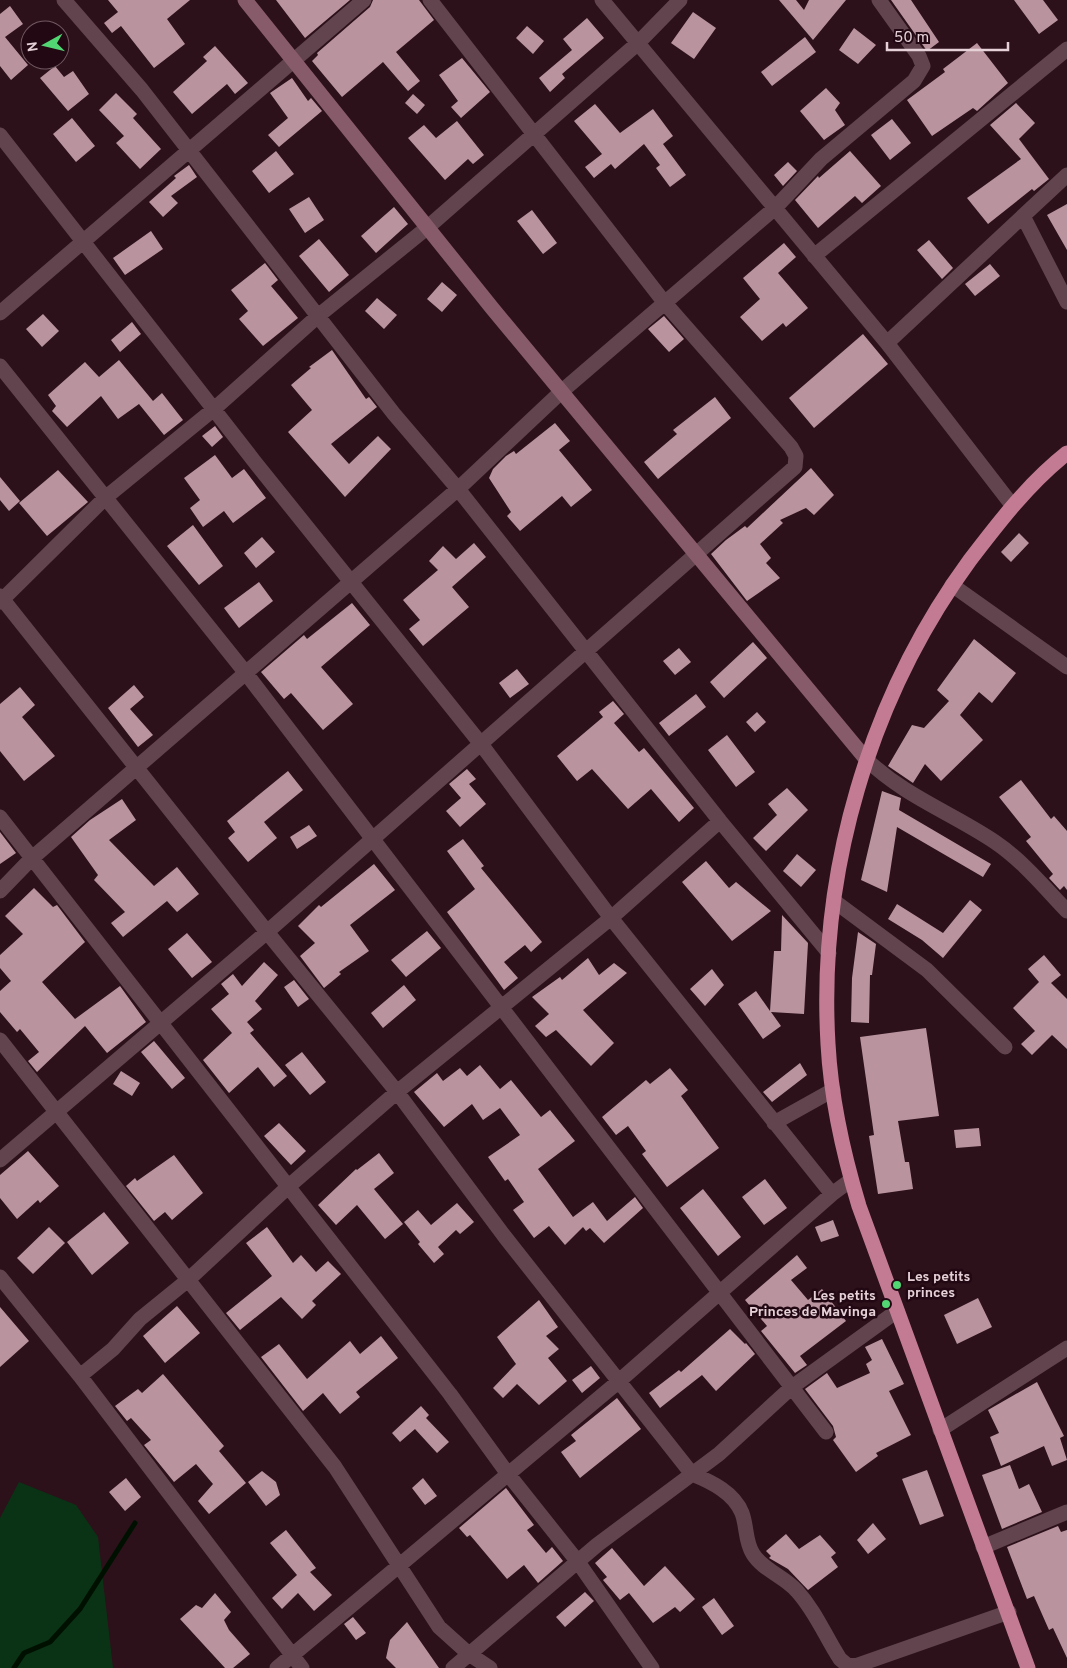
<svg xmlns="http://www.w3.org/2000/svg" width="1067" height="1668" font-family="Overpass,sans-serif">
<rect width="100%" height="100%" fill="#2c111b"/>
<!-- green -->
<path fill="#0a3315" d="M19,1482L76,1505L98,1537L113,1668H0V1518Z"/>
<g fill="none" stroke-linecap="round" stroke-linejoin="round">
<!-- stream -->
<path stroke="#001000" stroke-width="5" d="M14,1668L24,1653L50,1642L80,1609L135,1523"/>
</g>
<!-- building -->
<path fill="#b9949f" d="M108,0H190L167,19L185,44L154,68L121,26L112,33L104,23L118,12Z
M276,0H350L305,38Z
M373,0H419L434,20L396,52L420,81L408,91L383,62L342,97L312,61L318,55L317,53L370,7Z
M779,0H796L804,10L809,0H846L813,40Z
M891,0H911L939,42L927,51Z
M1014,0H1043L1058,20L1039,34Z
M10,6L23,24L5,37L28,65L11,80L0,66V14Z
M693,12L716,28L694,59L671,43Z
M587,18L604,38L562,74L565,78L550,92L539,78L572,50L563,39Z
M527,26L544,41L533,54L516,38Z
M854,28L876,45L858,64L839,50Z
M805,37L816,52L772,86L761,72Z
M977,43L1008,83L977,111L973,108L932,136L907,100L945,72L943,69Z
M215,46L248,83L235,94L227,84L192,114L173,92L207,61L203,57Z
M462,58L490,92L461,118L451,107L458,101L439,75Z
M55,66L64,77L73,71L89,94L68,111L40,78Z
M292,78L308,101L311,98L322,111L279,147L268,135L288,118L270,93Z
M826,88L840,103L835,110L845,125L824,140L800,111Z
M116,93L137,114L133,118L161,149L140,169L116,143L124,136L99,110Z
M413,94L425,105L417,114L405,103Z
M1016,103L1035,123L1019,139L1049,179L1034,191L1032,189L988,224L967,198L1021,159L990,125Z
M595,104L620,133L653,109L673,136L663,144L686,175L670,187L656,168L660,165L644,144L615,169L611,164L594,178L585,167L602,154L574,121Z
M72,118L95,146L76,162L53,134Z
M892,119L911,143L890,160L871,135Z
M457,121L484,155L473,164L468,159L445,180L408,138L424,125L436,138Z
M276,151L294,174L269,193L252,171Z
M850,151L881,186L862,203L855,196L818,228L795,200L818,176L819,178Z
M788,162L797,171L783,186L774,175Z
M189,165L197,177L171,196L178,203L163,217L149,202L176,178L174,176Z
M309,197L324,220L305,233L289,209Z
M1067,204V250L1047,215Z
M394,207L408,224L376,253L361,236Z
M532,210L557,243L543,254L517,221Z
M151,231L163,249L125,275L113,258Z
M319,239L349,275L329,292L299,256Z
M929,240L953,268L942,279L917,250Z
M784,243L796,257L778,273L808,308L786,327L783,323L762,341L740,317L760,299L743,278Z
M265,263L278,280L271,286L298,318L263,346L239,319L248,311L231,290Z
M990,264L1000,276L975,296L965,284Z
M442,282L457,295L442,312L427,299Z
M377,298L397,315L384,329L365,311Z
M43,314L59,331L42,347L26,329Z
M664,316L684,339L669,352L648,329Z
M132,322L141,334L120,352L111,340Z
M863,334L888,364L814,428L789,398Z
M332,350L366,399L369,397L377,407L331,444L349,464L378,436L391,449L345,497L288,432L312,410L291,385L311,368L309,367Z
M119,360L153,401L162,393L183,420L164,435L139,404L118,419L101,396L67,427L52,411L56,406L48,395L85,362L99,377Z
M715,397L731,418L658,479L644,462L677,434L673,430Z
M555,423L570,441L559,450L592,490L571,507L562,496L520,531L507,516L511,512L489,478L493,469L506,456L514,451L516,454Z
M215,426L223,437L212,447L202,436Z
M215,455L232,478L244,469L266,498L233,523L224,511L203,527L190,508L200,500L184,478Z
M811,468L834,495L814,515L806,508L780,520L783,523L760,544L771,558L766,563L780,578L747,601L711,554L726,540L745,526L747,528Z
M58,470L88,502L47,536L19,503Z
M0,477L20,501L9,511L0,500Z
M193,525L223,566L199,585L167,546Z
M1019,533L1029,543L1011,562L1001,552Z
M262,537L275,552L256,568L244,553Z
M474,543L486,557L452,587L469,607L423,646L409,629L420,620L403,600L438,570L429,561L443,546L456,559Z
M259,582L273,601L239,628L224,608Z
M352,603L370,625L321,667L353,704L323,730L291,693L284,699L261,672L304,635L307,639Z
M974,639L1016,673L992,703L979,692L960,715L983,740L941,781L925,764L913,783L888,766L912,725L924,728L949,701L937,690Z
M753,642L767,658L724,698L710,682Z
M679,648L691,662L675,675L663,661Z
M517,669L529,684L510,698L499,683Z
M134,685L144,697L130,709L153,735L138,747L108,708Z
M20,687L35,705L22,717L55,756L24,781L0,751V704Z
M696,694L706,707L669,736L659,723Z
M613,701L624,714L614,723L639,752L644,748L694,808L679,822L651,789L628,809L592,769L577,781L557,756L603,717L599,712Z
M757,712L766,722L755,732L746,722Z
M727,735L755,772L736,787L708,750Z
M467,769L476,779L469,784L486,804L460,827L446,811L461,798L449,784Z
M288,771L303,790L264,822L277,838L248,862L228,838L235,832L227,821Z
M1021,780L1051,819L1054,816L1067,831V890L1064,886L1060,890L1049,878L1053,874L1026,841L1031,837L999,797Z
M787,788L808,810L766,851L753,838L777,815L768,804Z
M882,791L901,798L899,810L991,864L983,877L897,827L887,892L861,880Z
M122,799L136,820L109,840L154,886L177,867L199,894L177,912L167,901L123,937L111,923L125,912L94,880L98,875L71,837L90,820Z
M309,825L317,836L297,849L290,837Z
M0,832L16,853L0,864Z
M463,839L484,866L481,868L542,942L531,952L525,945L504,962L518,978L504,990L447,912L475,889L447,851Z
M797,854L816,870L801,887L783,871Z
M706,861L729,888L736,882L771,911L732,941L682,882Z
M374,864L395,890L350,925L369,951L339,972L341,974L324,988L300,956L315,943L298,926L319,905L321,907Z
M34,888L53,907L57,905L85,942L42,982L75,1019L120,986L146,1022L107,1053L85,1026L37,1072L28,1061L39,1052L20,1029L17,1032L0,1012V991L11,981L0,968V955L23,934L5,916Z
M970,900L982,910L943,958L922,940L888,919L897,904L943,933Z
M782,915L808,943L804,1014L771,1012L781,1026L763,1039L738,1004L756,991L770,1011L774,951H781Z
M427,931L441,948L406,977L391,960Z
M858,932L876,944L872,975H870L869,1023L851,1022L852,978Z
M187,933L212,962L192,978L168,949Z
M1044,955L1061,975L1051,983L1067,999V1049L1052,1035L1032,1055L1021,1044L1035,1031L1013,1008L1039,982L1028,969Z
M588,958L599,975L614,963L627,973L583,1010L614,1043L591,1066L556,1030L546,1037L535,1026L549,1014L532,997L560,977L562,980Z
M264,962L278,975L255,1001L262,1009L247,1022L254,1030L250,1033L287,1076L274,1087L258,1067L229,1093L203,1060L232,1033L211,1009L229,994L221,984L233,974L242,986Z
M712,969L724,985L705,1006L690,989Z
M294,980L309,999L298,1007L284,987Z
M404,985L416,1000L383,1028L371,1013Z
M926,1028L939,1116L898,1121L905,1162H909L913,1189L878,1194L869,1136L874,1135L860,1037Z
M154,1041L185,1078L172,1089L141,1052Z
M302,1052L326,1082L310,1095L285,1065Z
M800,1063L807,1075L772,1102L763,1092Z
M480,1065L500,1089L511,1080L541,1117L550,1110L575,1141L538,1169L573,1217L593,1202L607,1221L635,1197L643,1208L604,1243L590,1228L586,1231L583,1227L565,1245L549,1226L534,1238L513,1210L524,1202L508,1179L505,1181L488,1157L520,1135L500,1108L483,1120L472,1104L444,1127L414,1092L437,1073L443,1081L460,1068L467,1076Z
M670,1068L688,1090L681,1096L719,1148L667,1187L642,1154L646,1151L628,1126L616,1135L602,1117L646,1080L650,1084Z
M121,1071L140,1083L132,1096L113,1084Z
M279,1123L306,1151L291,1165L264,1136Z
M979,1128L981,1146L956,1148L954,1130Z
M28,1151L59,1186L40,1203L38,1200L17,1219L0,1198V1175Z
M379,1153L394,1173L374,1189L403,1224L385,1239L357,1205L336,1225L318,1205L356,1169L357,1170Z
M174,1155L203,1193L172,1220L165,1212L154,1221L126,1186L135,1178L137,1181Z
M765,1179L787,1208L764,1225L742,1197Z
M703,1189L741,1237L718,1256L680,1208Z
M457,1203L474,1222L460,1234L456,1230L438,1247L444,1254L434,1263L418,1244L420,1242L404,1222L418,1210L431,1225Z
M104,1212L129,1243L92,1275L67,1242Z
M833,1220L839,1236L821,1242L815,1227Z
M49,1227L65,1243L33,1274L17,1258Z
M267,1227L293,1263L301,1255L316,1272L328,1261L341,1274L312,1301L316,1305L302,1319L281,1297L240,1330L226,1313L272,1276L246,1243Z
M797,1255L807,1268L791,1280L808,1300L822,1289L846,1321L800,1356L807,1365L795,1373L761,1331L767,1326L745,1300Z
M978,1298L992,1327L957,1344L944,1315Z
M539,1300L558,1327L546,1336L559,1349L548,1358L567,1381L539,1405L517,1384L503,1398L493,1388L516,1364L497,1337Z
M177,1306L200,1333L165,1363L143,1336Z
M0,1307L29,1341L0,1367Z
M730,1329L745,1344L746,1343L755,1354L716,1391L702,1375L660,1408L649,1393L679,1370L681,1372Z
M381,1336L398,1358L356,1392L360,1397L340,1414L323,1393L303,1411L261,1357L279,1344L307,1379L350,1341L360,1354Z
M882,1339L904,1384L889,1391L911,1435L876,1453L878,1456L856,1472L833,1440L836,1437L833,1426L805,1389L827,1373L837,1388L870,1373L866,1364L872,1360L865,1347Z
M591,1366L600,1378L582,1393L572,1380Z
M163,1374L224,1446L219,1451L246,1483L209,1514L198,1501L213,1484L196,1464L174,1482L144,1445L151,1440L131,1418L127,1421L115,1406L138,1389L142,1393Z
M1037,1382L1064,1436L1060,1438L1067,1460L1052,1466L1044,1446L1001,1466L990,1437L999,1433L988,1410Z
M617,1398L641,1429L580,1478L561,1452L576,1441L571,1435Z
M421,1406L429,1415L426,1418L449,1442L437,1453L415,1429L400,1442L392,1433Z
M1010,1465L1019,1489L1029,1484L1042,1512L1002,1529L982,1475Z
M927,1470L944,1516L920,1525L902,1479Z
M262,1471L276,1482L280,1495L266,1506L248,1482Z
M126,1478L141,1497L125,1511L109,1492Z
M423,1478L437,1496L425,1505L412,1488Z
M506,1488L534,1525L527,1530L546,1553L552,1547L563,1561L538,1583L524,1565L507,1579L470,1535L467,1537L459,1528Z
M873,1523L886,1539L868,1554L857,1540Z
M1058,1526L1061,1532L1067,1530V1658L1053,1628L1049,1630L1034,1596L1027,1599L1007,1547Z
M286,1530L316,1568L310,1572L332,1595L314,1611L298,1593L282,1609L272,1598L297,1575L270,1543Z
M786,1534L799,1549L820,1535L836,1553L831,1557L838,1567L808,1590L788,1569L769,1558L771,1556L766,1551Z
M612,1548L644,1586L665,1566L695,1599L680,1612L675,1607L653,1623L629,1593L620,1600L603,1580L607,1577L595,1563Z
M585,1592L594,1601L565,1627L556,1617Z
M215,1593L231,1612L224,1620L229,1630L250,1654L233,1668H225L180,1619L196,1605L202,1608Z
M714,1598L734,1626L722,1635L702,1607Z
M353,1617L366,1633L356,1640L344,1624Z
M407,1622L439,1668H396L386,1658L390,1640Z"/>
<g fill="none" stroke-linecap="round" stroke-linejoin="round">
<!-- street -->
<path stroke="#61444e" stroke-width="15" d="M64,0L142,90L394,414L458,489L720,821L829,953
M602,0L887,343L1012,505
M0,135L254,461L481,744L611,918L832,1194
M1023,216L1067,302
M814,256L1067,49
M0,313L364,0
M887,343L1067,175
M0,366L245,672L826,1432
M952,585L1067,667
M0,596L267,932L397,1092L505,1237L692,1474C712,1482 734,1493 742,1513C747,1526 745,1542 753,1554C763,1570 785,1577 797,1591C816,1612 825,1636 840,1659L846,1664L855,1666L1009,1612
M0,602L105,498L214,409L318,316L428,227L638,43L680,0
M866,759C904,796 952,813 995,842C1023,861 1044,887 1067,911
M0,817L450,1394L508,1474L578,1562L652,1668
M0,891L31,859L458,489L561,392L775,208L821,159L914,81L923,66L919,56L879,0
M834,901L927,970L1005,1047
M0,1040L335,1467L439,1627L469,1654L490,1668
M774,1123L833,1090
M0,1160L267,932L795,467L796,456L791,447L664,302L430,0
M0,1277L80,1376L302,1668
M80,1376L113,1349L140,1319L188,1280L289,1186L397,1092L611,918L720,821
M940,1430L1067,1348
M983,1547L1067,1512
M277,1668L618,1382L832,1194L851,1180
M453,1668L597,1545L719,1454L792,1387L897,1311"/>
<!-- secondary -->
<path stroke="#885b6a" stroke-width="15" d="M245,0L492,308L866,759"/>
<!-- highway -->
<path stroke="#c37b94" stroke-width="15" d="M1028,1668L859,1206C843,1153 831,1099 828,1044C818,873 869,698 970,560C999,522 1029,483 1067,453"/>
</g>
<!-- markers -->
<g fill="#52d673" stroke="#220812" stroke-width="2">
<circle cx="897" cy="1285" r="5"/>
<circle cx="886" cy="1304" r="5"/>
</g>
<g text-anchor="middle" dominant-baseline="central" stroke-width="5" stroke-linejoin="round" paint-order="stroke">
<!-- poi labels -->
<g font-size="14" font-weight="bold" fill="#e5d1d7" stroke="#220812" text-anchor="start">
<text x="907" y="1277">Les petits<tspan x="907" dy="16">princes</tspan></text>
<text x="876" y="1296" text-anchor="end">Les petits<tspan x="876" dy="16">Princes de Mavinga</tspan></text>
</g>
</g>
<!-- north arrow -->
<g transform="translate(45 45) rotate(262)"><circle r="24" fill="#220812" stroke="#705861"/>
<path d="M0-4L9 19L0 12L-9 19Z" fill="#52d673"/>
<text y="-8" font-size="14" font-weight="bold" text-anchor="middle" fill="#e5d1d7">N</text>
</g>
<!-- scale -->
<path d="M887 42v8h121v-8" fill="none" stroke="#e5d1d7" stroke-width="2.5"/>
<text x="894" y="42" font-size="15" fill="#e5d1d7" stroke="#220812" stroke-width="4" paint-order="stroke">50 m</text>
</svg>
